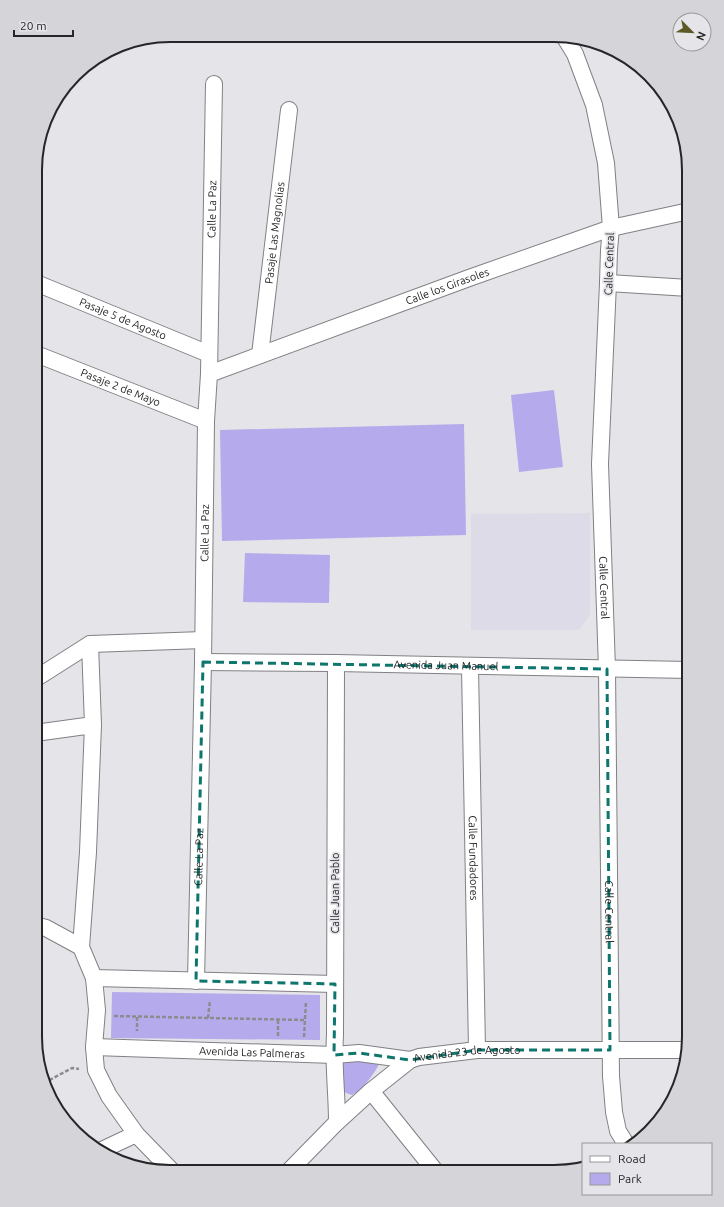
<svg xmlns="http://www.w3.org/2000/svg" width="724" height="1207" font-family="Ubuntu,sans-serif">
<rect width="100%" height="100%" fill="#e4e4e9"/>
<!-- built -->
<path fill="#dddbe8" d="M590,513V615L579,630H471V514Z"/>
<!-- green -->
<path fill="#b5abec" d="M554,390L563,467L519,472L511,395Z
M464,424L466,535L222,541L220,430Z
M245,553L330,555L329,603L243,602Z
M112,992L320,995V1040L111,1038Z
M353,1053L381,1061C374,1074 365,1087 352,1095L346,1093L342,1089L341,1073L343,1064Z"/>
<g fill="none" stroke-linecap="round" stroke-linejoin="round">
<defs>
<g id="minor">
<path id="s1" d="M564,36L575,54L594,105L606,163L611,228L609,250L608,283L600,464L607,669L611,1076L614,1112L618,1131L626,1144"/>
<path id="s2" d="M36,283L209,354"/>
<path d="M608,283L689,288"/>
<path id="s3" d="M36,354L206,421"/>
<path id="s4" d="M260,355L289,110"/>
<path id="s5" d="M209,374L469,278L611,228L689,211"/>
<path d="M90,644L93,725"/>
<path id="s6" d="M203,662L336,663L689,670"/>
<path d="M336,663L335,1035C333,1064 337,1093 337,1122"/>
<path id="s7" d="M470,667L477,1050"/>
<path d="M35,679L90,644L203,640"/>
<path d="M35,733L93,725L88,852L81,947"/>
<path d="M35,925L46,928L81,947L94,978L97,1010L94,1047L96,1070L109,1096L136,1134L172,1171"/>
<path d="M94,978L335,984"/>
<path id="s8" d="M196,981L203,662L206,421L209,374L214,84"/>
<path id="s9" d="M94,1047L334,1055L359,1053L410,1060"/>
<path d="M371,1091L436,1172"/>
<path d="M102,1150L136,1134"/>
<path id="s10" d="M289,1171L337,1122L371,1091L410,1060L419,1057L477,1050H688"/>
</g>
</defs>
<!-- minor casing -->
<use href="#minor" stroke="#818085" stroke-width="18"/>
<!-- path -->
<path stroke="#8c8c90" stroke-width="2.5" stroke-dasharray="4 2" stroke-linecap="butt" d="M114,1016L305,1020
M137,1017V1031
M208,1018L210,1000
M278,1036V1020
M304,1037L306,1001
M44,1083L72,1068L79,1069"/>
<!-- minor -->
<use href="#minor" stroke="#fff" stroke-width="16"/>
</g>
<!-- marked area -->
<path fill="none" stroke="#0f766e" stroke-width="3" stroke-dasharray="8 5" stroke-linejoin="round" d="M203,662L607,669L610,1050H477L410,1060L359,1053L334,1055L335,984L196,981Z"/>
<g text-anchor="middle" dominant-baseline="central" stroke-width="3.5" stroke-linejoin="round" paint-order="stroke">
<!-- street labels -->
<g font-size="11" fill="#262527" stroke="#e4e4e9">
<text stroke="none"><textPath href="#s8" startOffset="772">Calle La Paz</textPath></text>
<text stroke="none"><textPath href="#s4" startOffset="123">Pasaje Las Magnolias</textPath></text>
<text transform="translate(609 264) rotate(-88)">Calle Central</text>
<text stroke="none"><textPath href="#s5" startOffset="254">Calle los Girasoles</textPath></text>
<text stroke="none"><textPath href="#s2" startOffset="94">Pasaje 5 de Agosto</textPath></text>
<text stroke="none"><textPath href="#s3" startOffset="91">Pasaje 2 de Mayo</textPath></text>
<text stroke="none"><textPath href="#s8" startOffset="448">Calle La Paz</textPath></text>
<text stroke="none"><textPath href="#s1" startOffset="560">Calle Central</textPath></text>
<text stroke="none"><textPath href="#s6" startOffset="243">Avenida Juan Manuel</textPath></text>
<text stroke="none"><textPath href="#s8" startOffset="124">Calle La Paz</textPath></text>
<text stroke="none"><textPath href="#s7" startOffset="191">Calle Fundadores</textPath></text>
<text transform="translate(335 893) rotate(-90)">Calle Juan Pablo</text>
<text stroke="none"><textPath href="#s1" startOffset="884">Calle Central</textPath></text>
<text stroke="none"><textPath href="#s9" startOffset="158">Avenida Las Palmeras</textPath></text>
<text stroke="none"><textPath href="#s10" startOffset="222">Avenida 23 de Agosto</textPath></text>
</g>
</g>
<!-- crop -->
<path d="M0 0H724V1207H0ZM170 42H554A128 128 0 0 1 682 170V1037A128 128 0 0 1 554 1165H170A128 128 0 0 1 42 1037V170A128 128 0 0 1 170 42Z" fill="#d5d5d9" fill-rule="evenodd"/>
<path fill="none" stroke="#262527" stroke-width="2" d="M170 42H554A128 128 0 0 1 682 170V1037A128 128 0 0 1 554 1165H170A128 128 0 0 1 42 1037V170A128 128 0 0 1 170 42Z"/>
<!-- legend -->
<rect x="582" y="1143" width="130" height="52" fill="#e4e4e9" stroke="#98989b"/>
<rect x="590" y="1156" width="20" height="6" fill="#ffffff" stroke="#98989b"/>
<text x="618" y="1163" font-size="12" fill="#262527">Road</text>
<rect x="590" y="1173" width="20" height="12" fill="#b5abec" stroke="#98989b"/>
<text x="618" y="1183" font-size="12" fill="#262527">Park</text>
<!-- north arrow -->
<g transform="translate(692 32) rotate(114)"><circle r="19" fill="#e4e4e9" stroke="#98989b"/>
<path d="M0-3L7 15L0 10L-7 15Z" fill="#5b5926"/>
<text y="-6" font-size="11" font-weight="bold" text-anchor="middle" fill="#262527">N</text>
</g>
<!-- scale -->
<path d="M14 30v6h59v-6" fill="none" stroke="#262527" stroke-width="2"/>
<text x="20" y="30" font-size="12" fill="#262527" stroke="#e4e4e9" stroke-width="3" paint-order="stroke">20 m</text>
</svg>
